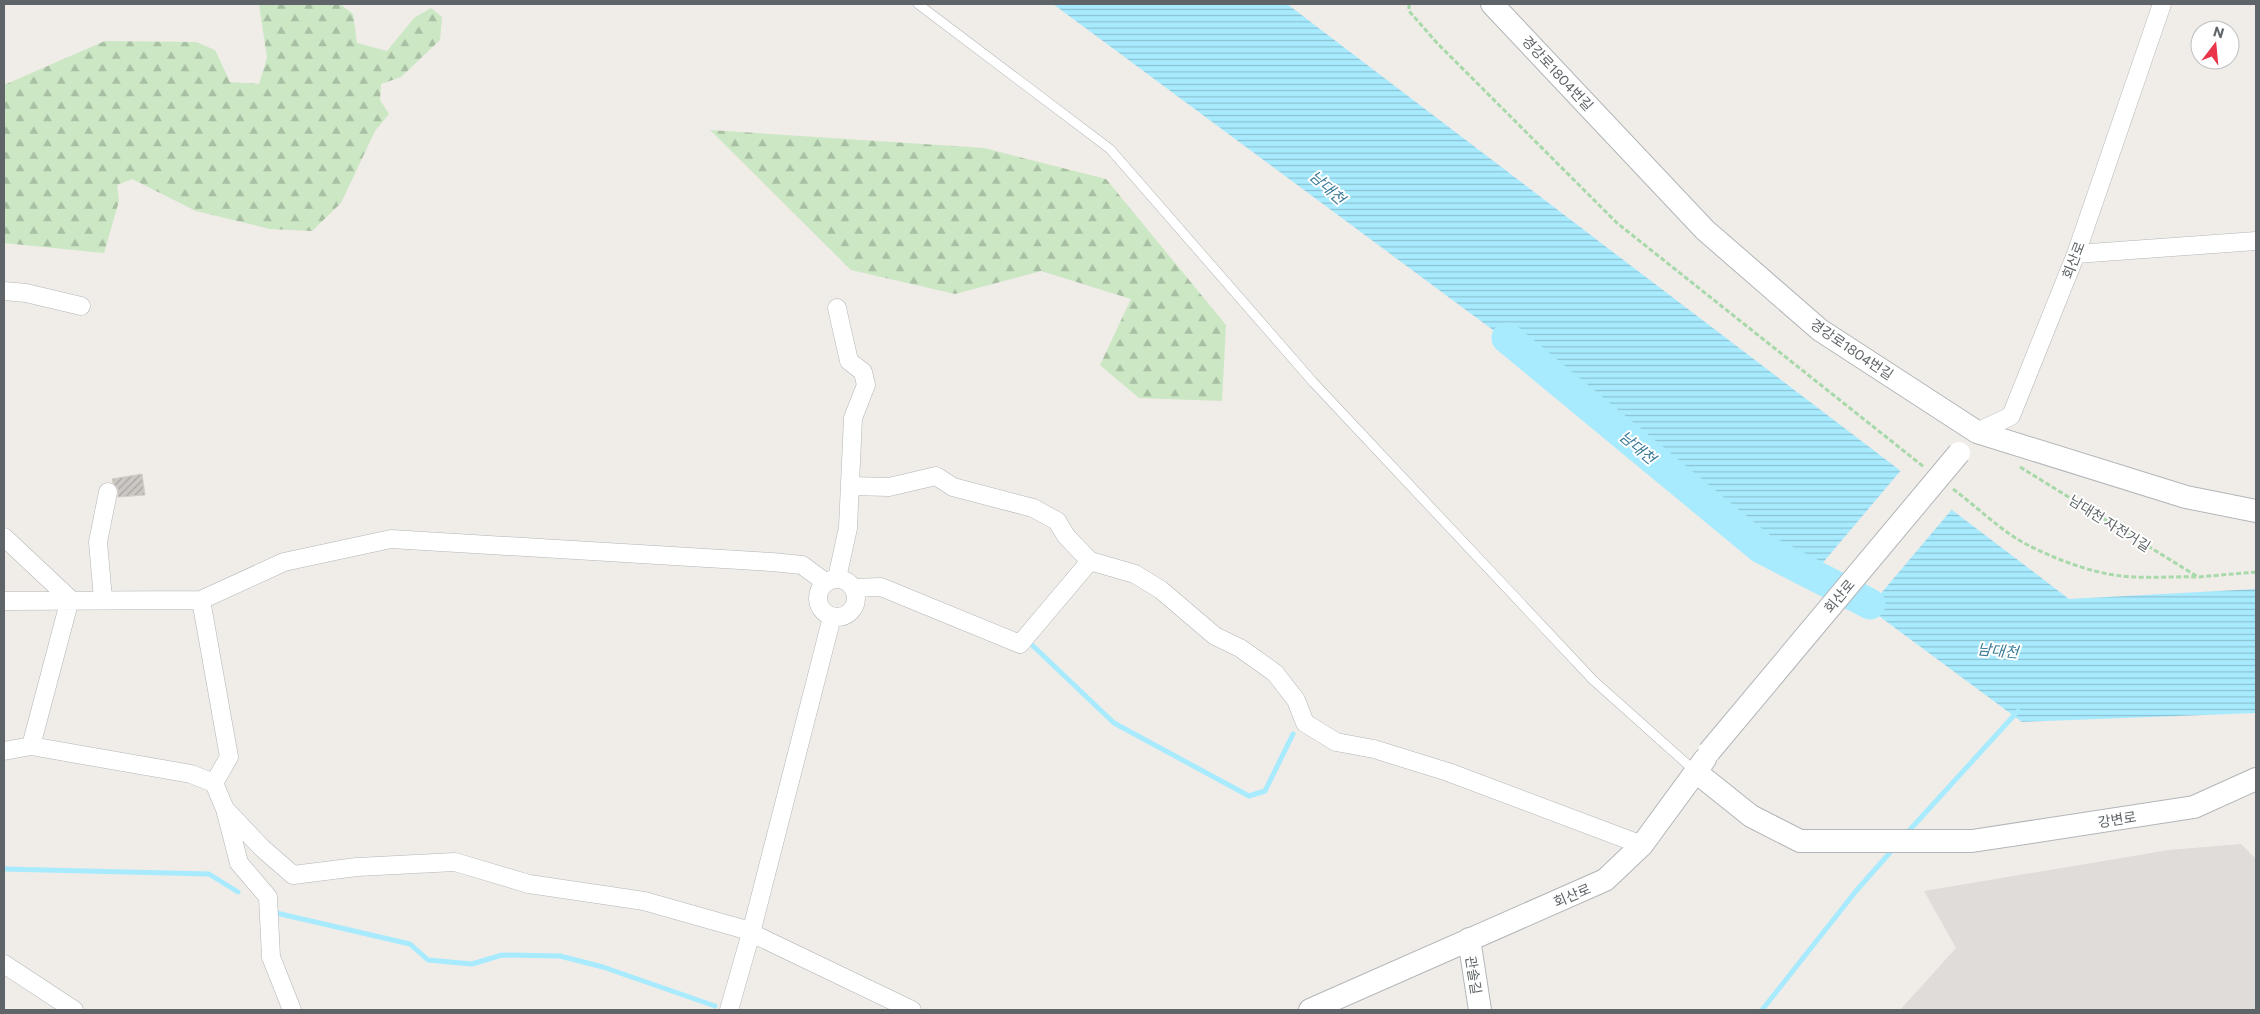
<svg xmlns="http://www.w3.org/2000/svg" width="2260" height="1014" font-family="Commissioner,'Noto Sans KR',sans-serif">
<defs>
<pattern id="forest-firs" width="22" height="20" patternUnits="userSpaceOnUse" patternTransform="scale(1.25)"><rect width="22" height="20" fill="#cbe7c4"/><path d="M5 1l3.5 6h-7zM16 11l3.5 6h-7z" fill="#a8bfa3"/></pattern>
<pattern id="water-rules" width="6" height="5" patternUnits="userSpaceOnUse" patternTransform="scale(1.25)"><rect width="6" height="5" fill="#a8ebff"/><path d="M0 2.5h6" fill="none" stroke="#8cc2d2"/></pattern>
<pattern id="building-hatch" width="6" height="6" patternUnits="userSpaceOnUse" patternTransform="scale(1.25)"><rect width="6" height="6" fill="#cbc7c3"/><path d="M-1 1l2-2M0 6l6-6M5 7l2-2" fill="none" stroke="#a8a5a2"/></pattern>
</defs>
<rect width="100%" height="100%" fill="#f0ece7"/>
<!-- industrial -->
<path fill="#dfdcd9" d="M2241,844L2256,859V1010H1900L1956,948L1924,891L2169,850Z"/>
<!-- forest -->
<path fill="url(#forest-firs)" d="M259,4H340L353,14L357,43L387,51L414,18L431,8L442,17L440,40L401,77L381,84L380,100L389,114L375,131L341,203L312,231L270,229L196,211L132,179L117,185L119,201L104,253L4,243V85L105,41L196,42L215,50L230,82L259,84L267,58Z
M710,130L984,148L1106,179L1226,325L1222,401L1139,398L1100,365L1131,299L1041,271L955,294L851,270Z"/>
<!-- water -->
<path fill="url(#water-rules)" d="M1053,4H1287L2069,599L2256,589V713L2022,722Z"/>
<!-- pier -->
<path fill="#f0ece7" d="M1902,469L1953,508L1867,610L1815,572Z"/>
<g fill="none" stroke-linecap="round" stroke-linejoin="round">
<!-- stream -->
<path stroke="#a8ebff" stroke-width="5" d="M1031,644L1114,723L1249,796L1265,791L1293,734
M1906,834L2018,711
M4,869L209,874L238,892
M272,912L410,944L428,960L472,964L502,955L560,956L603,967L715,1006
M1762,1010L1856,891L1894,848"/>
<!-- river -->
<path stroke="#a8ebff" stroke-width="31" d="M1507,338L1761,548L1870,604"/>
</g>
<!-- building -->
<path fill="url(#building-hatch)" stroke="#d5cdc5" d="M142,474L145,495L118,497V489L113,483L112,479Z"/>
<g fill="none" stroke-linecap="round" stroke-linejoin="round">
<defs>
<path id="service" d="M918,4L1110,149L1313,382L1593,680L1696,772"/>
<path id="minor" d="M2076,254L2256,241
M4,291L26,293L81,306
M1977,432L2011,416L2076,254L2162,4
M850,486L889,487L936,476L953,487L1033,508L1057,521L1066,536L1090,561
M4,537L70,599
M837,578L848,528L853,418L866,385L863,372L849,361L837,308
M818 598a19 19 0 1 1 38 0a19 19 0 1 1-38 0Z
M854,588L881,587L1020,644L1090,561L1135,574L1161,590L1215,636L1240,648L1275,673L1296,700L1305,723L1336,742L1374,749L1448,772L1642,845
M70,599L31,746L191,774L214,783L225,809L239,863L268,897L271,957L292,1010
M103,599L98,542L108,492
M201,600L229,757L214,783
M4,601L201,600L284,562L391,539L772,562L802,565L825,582
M4,751L31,746
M225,809L262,848L293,875L357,867L455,862L529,884L644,901L743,929L912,1010
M4,964L74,1010
M729,1010L751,933L832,617"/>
<path id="tertiary" d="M1492,4L1705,230L1820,330L1977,432L2186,497L2256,511
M1696,772L1751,816L1800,841H1972L2194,807L2256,779
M1469,939L1480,1010
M1310,1010L1605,880L1642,845L1705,759"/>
</defs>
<!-- service casing -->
<use href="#service" stroke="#b2b6b9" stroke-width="10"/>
<!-- minor casing -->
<use href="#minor" stroke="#b2b6b9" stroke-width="19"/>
<!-- tertiary casing -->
<use href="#tertiary" stroke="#b2b6b9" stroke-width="24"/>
<!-- path -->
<path stroke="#a7d9aa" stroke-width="3" stroke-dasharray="5 2.5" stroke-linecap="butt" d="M1409,4V11L1437,43L1617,223L1924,467
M2020,467L2198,577L2256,572
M1953,489C1973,504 1993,523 2014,537C2041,554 2089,573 2122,576C2147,579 2173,576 2198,577"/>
<!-- service -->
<use href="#service" stroke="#fff" stroke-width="9"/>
<!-- minor -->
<use href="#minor" stroke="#fff" stroke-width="18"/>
<!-- tertiary -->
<use href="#tertiary" stroke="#fff" stroke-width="22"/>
<defs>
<path id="tertiary-bridge" d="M1709,752L1959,453"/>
</defs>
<!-- tertiary-bridge casing -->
<use href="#tertiary-bridge" stroke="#b2b6b9" stroke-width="24" stroke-linecap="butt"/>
<!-- tertiary-bridge -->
<use href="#tertiary-bridge" stroke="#fff" stroke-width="22"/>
</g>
<g text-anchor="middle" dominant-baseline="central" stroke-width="4" stroke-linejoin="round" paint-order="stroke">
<!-- street labels -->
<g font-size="14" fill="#5e6467" stroke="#fff">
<text transform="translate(1558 73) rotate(47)">경강로1804번길</text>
<text transform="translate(2073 260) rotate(-69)">회산로</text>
<text transform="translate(1852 349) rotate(34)">경강로1804번길</text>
<text transform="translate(2110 523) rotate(32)">남대천 자전거길</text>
<text transform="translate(1839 596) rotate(-50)">회산로</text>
<text transform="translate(2117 819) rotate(-9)">강변로</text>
<text transform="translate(1572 895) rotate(-23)">회산로</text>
<text transform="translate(1474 975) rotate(81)">관솔길</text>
</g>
<!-- water labels -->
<g font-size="15" font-style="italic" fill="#3b7b97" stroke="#fff">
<text transform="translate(1328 187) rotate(42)">남대천</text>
<text transform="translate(1638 447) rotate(40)">남대천</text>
<text transform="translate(1998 650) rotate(5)">남대천</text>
</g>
</g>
<!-- border -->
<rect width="2260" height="1014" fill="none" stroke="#5e6467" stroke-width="10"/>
<!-- north arrow -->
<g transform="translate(2215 45) rotate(16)"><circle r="24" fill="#ffffff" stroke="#bfc1c2"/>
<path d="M0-4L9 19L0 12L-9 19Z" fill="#e9344a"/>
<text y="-8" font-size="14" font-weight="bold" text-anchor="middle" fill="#5e6467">N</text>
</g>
</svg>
